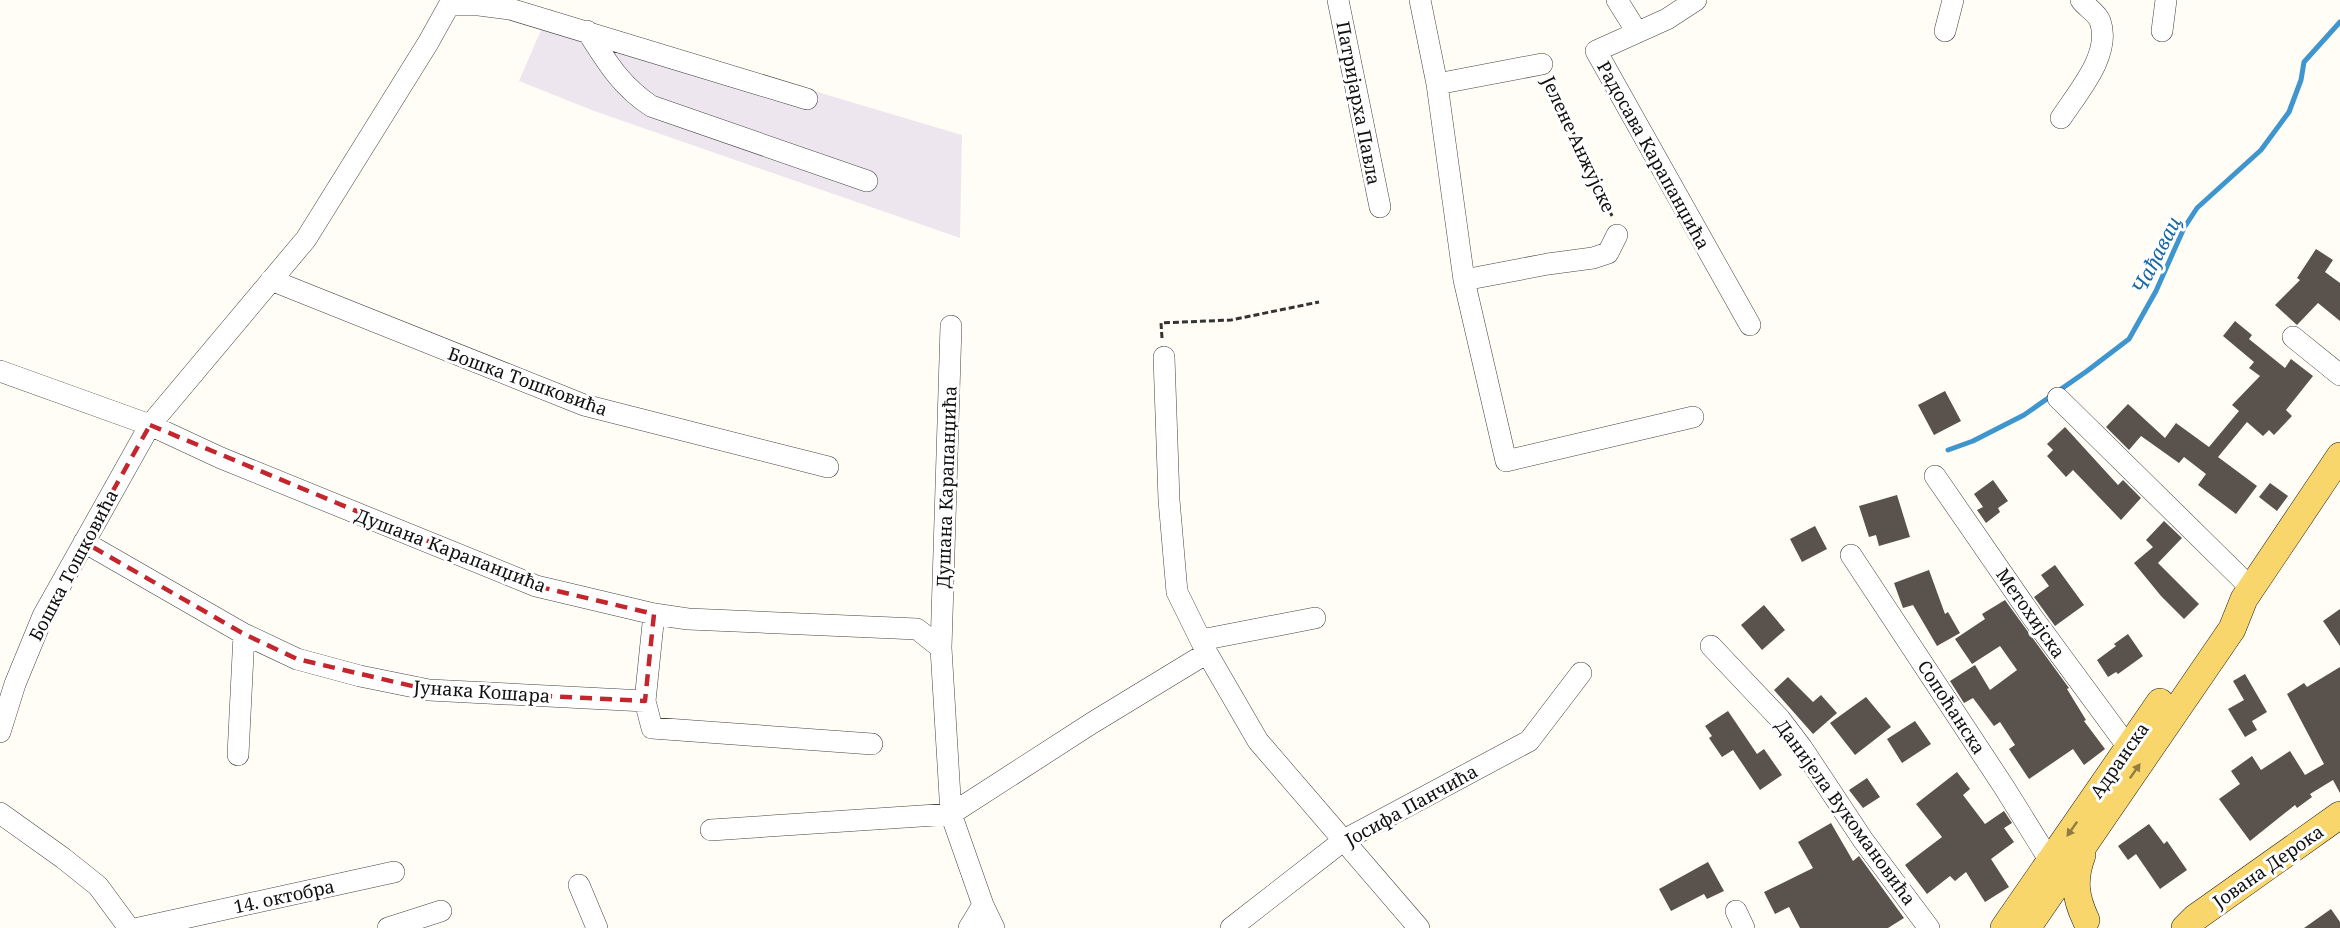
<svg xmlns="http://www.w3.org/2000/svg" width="2340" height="928" font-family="'Noto Serif',serif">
<rect width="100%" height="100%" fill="#fffdf5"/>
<!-- industrial -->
<path fill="#eee6ef" d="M550,9L599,27L962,135L960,238L594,111L519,81Z"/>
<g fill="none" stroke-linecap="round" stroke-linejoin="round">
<!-- stream -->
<path stroke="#3f96cf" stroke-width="5" d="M1948,450L1973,441L2024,415L2087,371L2129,339L2156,291L2184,228L2197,208L2261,150L2289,112L2301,80L2304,62L2340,22"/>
</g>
<!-- building -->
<path fill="#5a524d" d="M2316,249L2333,260L2325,272L2340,283V321L2318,303L2297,325L2275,305L2300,280L2297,278Z
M2235,321L2252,335L2249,339L2285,368L2291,359L2313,376L2286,410L2292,416L2274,435L2269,430L2263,436L2247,422L2218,457L2257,486L2236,514L2198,485L2206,474L2184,457L2179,463L2141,436L2129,450L2106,427L2128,404L2165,438L2176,423L2209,447L2239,411L2232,405L2260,376L2249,368L2254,362L2223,336Z
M1945,391L1961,421L1934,435L1918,405Z
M2065,427L2118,485L2123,480L2141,498L2121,520L2073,470L2066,477L2047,456L2053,450L2047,444Z
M1993,480L2008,501L1998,508L2000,512L1986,523L1977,510L1983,507L1974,494Z
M2270,483L2288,496L2277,511L2259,497Z
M1897,495L1910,537L1879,546L1876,535L1869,537L1859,506Z
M2164,521L2182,538L2158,563L2199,604L2184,619L2161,596L2134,563L2153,547L2146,540Z
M1815,526L1827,549L1802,562L1790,539Z
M2055,565L2084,605L2055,626L2034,597L2049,586L2041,575Z
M1929,570L1945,614L1948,612L1960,633L1937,646L1913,605L1903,608L1894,583Z
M2005,600L2069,688L2067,689L2086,720L2084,721L2105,749L2084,765L2073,749L2029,779L2009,749L2015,745L2000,722L1994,726L1973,698L1964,703L1950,681L1975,665L1990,690L2017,670L2000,646L1972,664L1955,639L1985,619L1982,614Z
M1764,605L1785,630L1762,650L1741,625Z
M2340,609V646L2323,621Z
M2128,634L2143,656L2118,674L2116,672L2108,677L2097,660L2116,646L2114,644Z
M2340,667V793L2333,780L2310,794L2312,797L2297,808L2295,805L2250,841L2219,799L2240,784L2231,771L2252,756L2261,770L2290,751L2305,775L2324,764L2287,694L2304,683L2307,687Z
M2245,674L2267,712L2252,721L2257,730L2245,737L2228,709L2244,700L2233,681Z
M1788,677L1813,702L1821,695L1837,713L1813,734L1774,690Z
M1866,697L1891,727L1855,755L1830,723Z
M1728,711L1757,754L1764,749L1782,775L1760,790L1733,750L1722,757L1709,738L1712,736L1705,726Z
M1915,721L1931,744L1902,763L1887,739Z
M1957,772L1970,789L1963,795L1985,824L2004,811L2012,823L2004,828L2014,842L1991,859L2009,887L1985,902L1966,872L1955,881L1950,876L1927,894L1905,865L1942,837L1916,804Z
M1867,778L1880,797L1863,808L1849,790Z
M1831,823L1853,861L1859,856L1904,918L1888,928H1800L1789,907L1775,914L1764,892L1813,868L1798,842Z
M2149,824L2164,844L2167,841L2187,870L2160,889L2136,854L2128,860L2118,846Z
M1708,862L1724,891L1707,899L1704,894L1671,911L1659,889Z
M2331,909L2340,922V928H2304Z"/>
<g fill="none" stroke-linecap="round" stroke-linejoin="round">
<defs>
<path id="minor" d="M1338,0L1380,207
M1420,0L1437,84L1542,64
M1617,0L1637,32
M1696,0L1667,19L1596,51L1750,325
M449,5H479L510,9L807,99
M587,31C607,62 620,85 651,106L867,181
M1945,31L1953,0
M2162,31L2166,0
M1437,84L1464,280L1548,264L1593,258L1608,253L1617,235
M2061,118C2078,92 2112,54 2100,21C2097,13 2086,7 2081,0
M271,280L584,405L828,467
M1464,280L1506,461L1693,417
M2293,337L2340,375
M1164,357L1169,500L1177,592L1207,653
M0,371L150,425L221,458L536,586L654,614L688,619L917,629L941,648L951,814L1092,723L1207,653L1258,741L1419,928
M2058,398L2251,588
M1935,476L2033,618L2128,747
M84,542L244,634L297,659L360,676L429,690L645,701L654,614
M1851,555L2004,787L2050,861
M1201,640L1315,618
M1711,646L1780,719L1802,748L1863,840L1929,928
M941,648L951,326
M645,701L652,728L872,744
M0,732L15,684L43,616L150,425L306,239L428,43L452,0
M238,755L244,634
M0,813L63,858L98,886L129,928
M711,830L951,814L983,905L994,928
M579,885L597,928
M1736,911L1744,928
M139,928L394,872
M388,928L441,911
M969,928L983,905
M1231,928L1344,840L1529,741L1581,673"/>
<path id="major" d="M2082,855C2073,879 2075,897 2086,920
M2004,928L2160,702
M2027,928L2232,629L2244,599L2340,456
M2185,928L2195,918L2340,815"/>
</defs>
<!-- minor casing -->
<use href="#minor" stroke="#444" stroke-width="22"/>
<!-- major casing -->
<use href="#major" stroke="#222" stroke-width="28"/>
<!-- path -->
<path stroke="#333" stroke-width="3" stroke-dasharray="6 3" stroke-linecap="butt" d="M1549,80L1612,216
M1162,338L1161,323L1231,320L1319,302"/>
<!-- minor -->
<use href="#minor" stroke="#fff" stroke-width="21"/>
<!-- major -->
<use href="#major" stroke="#f9d66b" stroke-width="27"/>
</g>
<!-- one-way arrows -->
<defs><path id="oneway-solid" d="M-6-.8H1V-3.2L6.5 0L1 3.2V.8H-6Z" transform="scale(1.5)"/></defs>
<g fill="#917d42">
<use href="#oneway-solid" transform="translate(2135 771) rotate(-55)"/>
<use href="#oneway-solid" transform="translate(2072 829) rotate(125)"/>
</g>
<!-- marked area -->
<path fill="none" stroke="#c4262e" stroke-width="4.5" stroke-dasharray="12 8" stroke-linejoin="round" d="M150,425L536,586L654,614L645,701L429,690L297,659L244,634L84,542Z"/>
<g text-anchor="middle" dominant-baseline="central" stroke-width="6" stroke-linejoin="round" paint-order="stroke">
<!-- street labels -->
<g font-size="18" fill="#111" stroke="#fff">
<text transform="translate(1359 103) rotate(79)">Патријарха Павла</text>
<text transform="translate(1579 144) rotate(65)">Јелене Анжујске</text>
<text transform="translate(1654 155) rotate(61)">Радосава Карапанџића</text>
<text transform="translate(528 381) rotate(20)">Бошка Тошковића</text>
<text transform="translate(946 487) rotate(-88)">Душана Карапанџића</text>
<text transform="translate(451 550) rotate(21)">Душана Карапанџића</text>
<text transform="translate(73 565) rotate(-62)">Бошка Тошковића</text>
<text transform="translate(2031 613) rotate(55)">Метохијска</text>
<text transform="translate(482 691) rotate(4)">Јунака Кошара</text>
<text transform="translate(1952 707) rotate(57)">Сопоћанска</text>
<text transform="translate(2119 760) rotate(-55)">Адранска</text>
<text transform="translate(1411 805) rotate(-29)">Јосифа Панчића</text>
<text transform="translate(1846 812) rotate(54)">Данијела Вукомановића</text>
<text transform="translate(2268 866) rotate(-35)">Јована Дерока</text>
<text transform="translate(284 896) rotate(-12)">14. октобра</text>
</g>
<!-- water labels -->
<g font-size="20" font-style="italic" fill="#1768a6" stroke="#fff">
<text transform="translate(2156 255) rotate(-63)">Чађавац</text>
</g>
</g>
</svg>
